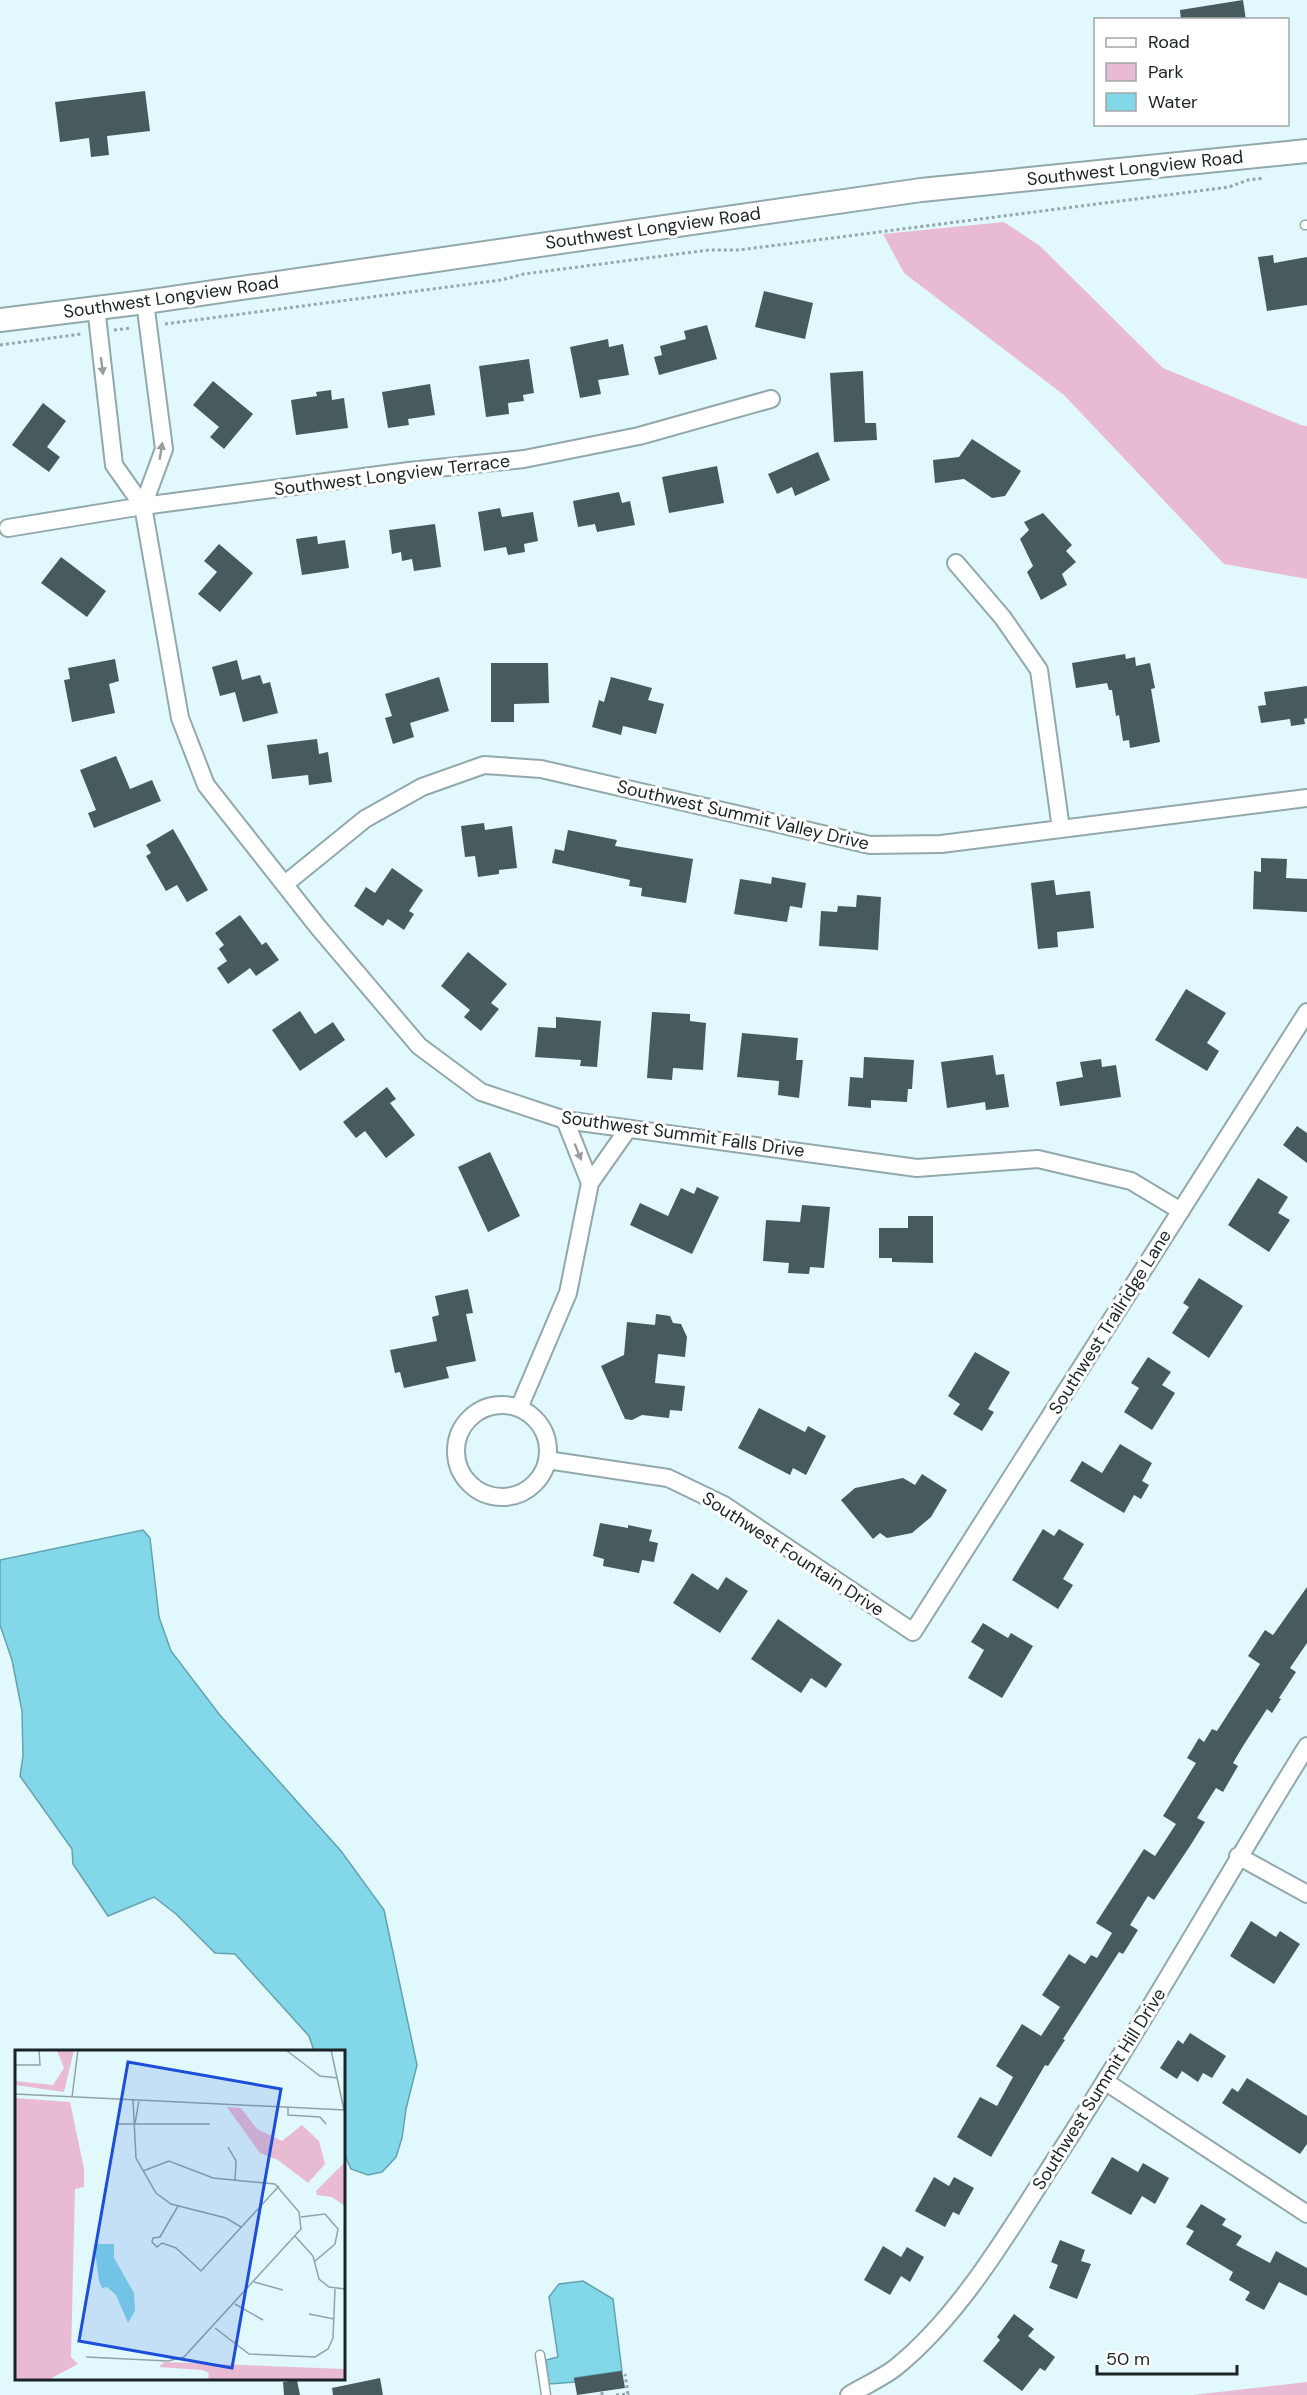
<svg xmlns="http://www.w3.org/2000/svg" width="1307" height="2395" font-family="'DM Sans',sans-serif">
<rect width="100%" height="100%" fill="#e1f9fd"/>
<!-- green -->
<path fill="#e9bbd2" d="M1004,222L1040,246L1163,368L1301,425L1307,426V579L1224,564L1064,395L904,273L883,234Z
M1307,2382V2395H1193Z"/>
<!-- water -->
<path fill="#82d8e9" stroke="#63a2ae" stroke-width="1.5" d="M143,1530L150,1538L159,1617L171,1651L219,1714L341,1851L384,1910L417,2065L406,2109L402,2138L396,2157L382,2172L368,2175L351,2169L344,2154V2052L314,2051L309,2036L235,1954L215,1953L176,1914L154,1897L108,1916L73,1864L72,1849L20,1776L23,1756L22,1711L12,1660L0,1625V1560Z
M583,2281L613,2299L622,2371L575,2378V2382L549,2384L546,2360L558,2357L549,2297L559,2284Z"/>
<!-- building -->
<path fill="#475b5f" d="M1243,0L1246,20H1181L1180,10Z
M145,91L150,131L107,136L109,155L91,157L89,138L60,142L55,102Z
M1273,255L1274,263L1307,257V305L1267,311L1258,257Z
M764,291L813,303L805,339L755,327Z
M707,325L717,359L659,375L654,357L662,355L660,346L686,339L684,331Z
M608,339L609,347L623,344L629,375L598,380L601,394L580,398L570,347Z
M529,359L534,393L523,395L524,401L508,403L509,414L486,417L479,366Z
M863,371L865,423H876L877,440L834,442L830,373Z
M213,381L253,414L224,449L210,437L219,427L193,405Z
M430,384L435,415L408,419L409,425L388,428L382,392Z
M331,390L332,400L344,398L348,428L296,435L291,400L317,396L316,392Z
M43,403L66,421L47,447L60,457L49,472L12,445Z
M972,439L1021,471L1005,496L992,498L964,479L935,483L933,460L959,457Z
M818,452L830,480L795,496L792,487L777,494L768,474Z
M717,466L724,503L669,513L662,477Z
M619,492L622,503L630,501L635,525L597,532L595,524L578,527L573,501Z
M500,508L502,517L533,512L538,541L524,544L525,552L508,555L506,547L484,551L478,512Z
M1043,513L1072,545L1066,551L1076,562L1062,574L1067,585L1041,600L1027,572L1033,566L1020,539L1029,530L1024,522Z
M435,524L441,567L414,571L412,559L402,561L401,552L392,554L389,530Z
M317,536L318,544L345,540L349,568L302,575L296,539Z
M219,544L253,573L220,612L198,594L217,572L204,561Z
M61,557L106,591L87,617L41,583Z
M1125,654L1126,659L1135,657L1136,666L1150,663L1155,688L1151,689L1160,742L1130,748L1129,740L1123,741L1119,715L1116,716L1112,690H1109L1107,683L1076,688L1072,663Z
M115,659L119,681L109,684L115,713L72,722L64,680L70,679L68,668Z
M237,660L242,680L260,675L263,684L270,682L278,713L243,722L235,692L220,696L212,667Z
M491,663H548L549,703L514,704V722H491Z
M439,677L449,711L410,723L414,737L393,744L385,718L392,716L385,694Z
M611,677L652,688L648,700L664,704L656,734L623,726L621,735L592,727L599,700L604,702Z
M1307,686V718L1304,719L1305,724L1291,726L1290,719L1261,723L1258,706L1266,705L1264,692Z
M317,739L319,754L328,752L332,782L309,785L308,775L272,779L267,745Z
M116,756L130,789L152,780L161,801L94,828L88,813L96,810L80,770Z
M484,823L485,830L512,826L517,868L499,870V874L478,877L475,856L465,857L461,826Z
M173,829L208,890L187,902L177,885L166,891L146,856L151,853L146,845Z
M568,830L617,840L615,846L693,859L686,903L641,896L642,888L629,886L630,880L552,863L555,849L564,851Z
M1261,858L1287,859L1286,878L1307,879V912L1253,909L1254,871L1261,872Z
M392,868L423,890L409,911L414,914L404,930L388,919L383,926L354,906L366,887L375,893Z
M772,877L806,883L802,908L790,906L787,922L734,914L740,879L771,884Z
M1054,880L1056,895L1090,891L1094,928L1057,932L1058,947L1038,949L1031,883Z
M857,895L881,897L878,950L819,946L821,911L837,912L838,906L856,907Z
M240,915L262,945L266,942L279,960L256,976L250,968L228,984L217,968L227,961L219,949L224,945L215,933Z
M468,952L507,984L491,1003L499,1009L481,1031L464,1017L470,1010L441,986Z
M1186,989L1226,1013L1207,1043L1219,1051L1207,1071L1155,1040Z
M300,1011L315,1034L333,1022L345,1040L300,1071L272,1030Z
M652,1012L690,1014V1021L706,1023L703,1070L673,1068L672,1080L647,1078Z
M556,1017L601,1021L597,1067L580,1066L581,1060L535,1057L538,1027L556,1028Z
M742,1033L798,1038L796,1060H803L799,1098L778,1095L779,1081L737,1077Z
M993,1055L996,1075L1004,1074L1009,1107L986,1110L985,1102L947,1108L941,1062Z
M864,1057L914,1060L912,1089H908L907,1102L871,1100V1108L848,1106L850,1077L863,1078Z
M1101,1059L1102,1067L1116,1065L1121,1097L1060,1106L1056,1082L1083,1077L1080,1062Z
M387,1087L396,1099L390,1103L415,1135L386,1158L365,1131L356,1138L343,1122Z
M1297,1126L1307,1133V1163L1283,1145Z
M490,1152L520,1216L488,1232L458,1167Z
M1258,1178L1288,1197L1278,1213L1290,1220L1269,1252L1228,1225Z
M697,1187L719,1197L692,1254L630,1225L640,1203L668,1216L681,1188L694,1194Z
M802,1205L830,1207L824,1268L810,1267L809,1274L788,1273L789,1263L763,1261L766,1220L800,1222Z
M908,1216H933V1263L892,1262V1258H879V1228H908Z
M1199,1278L1243,1306L1209,1358L1172,1333L1189,1307L1183,1303Z
M468,1289L473,1313L466,1314L476,1361L446,1367L449,1378L404,1388L400,1372L395,1373L390,1350L437,1341L432,1317L439,1315L435,1296Z
M656,1314L670,1316L673,1323L681,1324L687,1337L685,1357L658,1354L655,1383L685,1386L682,1411L670,1410L669,1418L642,1415L632,1420L625,1419L601,1366L624,1355L627,1322L655,1325Z
M975,1352L1010,1372L988,1409L994,1412L982,1431L953,1414L960,1404L948,1396Z
M1148,1357L1171,1372L1162,1385L1175,1393L1152,1430L1124,1412L1139,1388L1131,1383Z
M759,1408L805,1432L808,1426L826,1436L806,1475L793,1468L790,1475L738,1448Z
M1120,1444L1152,1463L1142,1481L1149,1485L1141,1499L1134,1495L1124,1513L1070,1481L1082,1461L1102,1473Z
M922,1474L947,1490L931,1517L912,1533L887,1538L880,1533L873,1539L841,1500L855,1488L903,1478L915,1485Z
M600,1523L628,1528V1525L652,1530L649,1541L658,1543L654,1562L642,1560L639,1573L603,1566L604,1559L593,1556Z
M1043,1529L1054,1536L1059,1529L1084,1544L1063,1579L1073,1585L1058,1609L1012,1580Z
M692,1573L718,1590L726,1577L748,1591L720,1633L673,1603Z
M1307,1587V1643L1290,1668L1296,1672L1279,1698L1281,1699L1272,1713L1267,1709L1243,1746L1233,1763L1238,1766L1223,1792L1216,1788L1197,1818L1205,1822L1190,1846L1154,1900L1148,1896L1130,1925L1138,1930L1123,1954L1119,1952L1063,2039L1065,2040L1048,2066L1045,2065L991,2157L957,2137L980,2097L997,2106L1013,2077L996,2066L1022,2024L1041,2036L1060,2007L1042,1995L1069,1954L1085,1964L1091,1955L1097,1958L1112,1933L1096,1923L1144,1849L1155,1856L1176,1824L1163,1816L1196,1763L1187,1758L1199,1738L1204,1742L1212,1729L1217,1731L1260,1664L1248,1656L1265,1630L1273,1635Z
M778,1619L842,1664L826,1688L811,1678L801,1693L751,1659Z
M983,1623L1008,1638L1011,1633L1033,1646L1002,1698L968,1678L984,1650L971,1642Z
M1251,1921L1276,1937L1280,1931L1300,1944L1274,1984L1230,1956Z
M1190,2033L1226,2056L1212,2078L1203,2073L1198,2082L1182,2071L1177,2079L1160,2068L1178,2040L1183,2044Z
M1247,2078L1307,2116V2144L1300,2154L1222,2103L1232,2088L1238,2092Z
M1112,2157L1138,2172L1143,2163L1169,2178L1155,2204L1142,2196L1131,2215L1091,2193Z
M934,2177L949,2186L954,2177L974,2188L959,2215L953,2212L945,2227L915,2211Z
M1201,2204L1226,2219L1222,2225L1242,2236L1236,2245L1270,2263L1276,2251L1307,2268V2296L1279,2282L1264,2310L1245,2300L1250,2292L1229,2280L1233,2272L1186,2244L1194,2231L1186,2227Z
M1060,2240L1085,2250L1081,2261L1091,2264L1077,2299L1049,2288L1058,2265L1051,2262Z
M883,2246L901,2257L907,2247L924,2257L910,2282L901,2276L890,2295L864,2280Z
M1014,2314L1034,2329L1028,2336L1055,2357L1045,2371L1040,2368L1022,2391L983,2361L1000,2340L997,2337Z
M622,2371L625,2388L577,2395L574,2378Z
M380,2378L383,2395H333L332,2388Z
M297,2380L300,2395H284L283,2382Z"/>
<g fill="none" stroke-linecap="round" stroke-linejoin="round">
<defs>
<path id="lane" d="M1305,225H1307
M540,2355L546,2395"/>
<path id="street" d="M96,307L114,465L143,506L180,718L206,785L318,927L419,1046L481,1092L565,1120L917,1168L1038,1159L1131,1181L1181,1211
M143,506L164,449L145,302
M8,528L143,506L409,471L524,459L639,436L771,399
M956,563L1003,618L1039,670L1061,829
M285,884L365,819L422,787L484,765L541,769L870,845L941,844L1307,798
M565,1120L590,1183
M456 1451a46 46 0 1 1 92 0a46 46 0 1 1-92 0Z
M519,1408L568,1293L590,1183L628,1129
M547,1460L668,1478L724,1505L913,1632L1307,1012
M1238,1856L1307,1894
M1106,2082L1307,2214
M849,2395C864,2386 882,2378 895,2368C963,2314 1015,2221 1062,2149C1148,2017 1224,1879 1307,1746"/>
<path id="secondary" d="M0,320L145,302L921,190L1307,151"/>
</defs>
<!-- lane casing -->
<use href="#lane" stroke="#92a8ac" stroke-width="11"/>
<!-- street casing -->
<use href="#street" stroke="#92a8ac" stroke-width="20"/>
<!-- secondary casing -->
<use href="#secondary" stroke="#92a8ac" stroke-width="26"/>
<!-- path -->
<path stroke="#96a8ab" stroke-width="3" stroke-dasharray="3 3" stroke-linecap="butt" d="M165,324L501,280L524,274L709,250H739L1229,187L1248,180L1264,178
M114,330L132,328
M0,345L81,334
M602,2392V2395
M616,2395L628,2394L625,2374"/>
<!-- lane -->
<use href="#lane" stroke="#fff" stroke-width="8"/>
<!-- street -->
<use href="#street" stroke="#fff" stroke-width="16"/>
<!-- secondary -->
<use href="#secondary" stroke="#fff" stroke-width="22"/>
</g>
<!-- one-way arrows -->
<defs><path id="oneway-solid" d="M-6-.8H1V-3.2L6.5 0L1 3.2V.8H-6Z" transform="scale(1.5)"/></defs>
<g fill="#989c9d">
<use href="#oneway-solid" transform="translate(102 366) rotate(83)"/>
<use href="#oneway-solid" transform="translate(161 451) rotate(-81)"/>
<use href="#oneway-solid" transform="translate(578 1152) rotate(68)"/>
</g>
<g text-anchor="middle" dominant-baseline="central" stroke-width="6" stroke-linejoin="round" paint-order="stroke">
<!-- street labels -->
<g font-size="18" fill="#1a2325" stroke="#fff">
<text transform="translate(1135 168) rotate(-6)">Southwest Longview Road</text>
<text transform="translate(653 228) rotate(-8)">Southwest Longview Road</text>
<text transform="translate(171 297) rotate(-8)">Southwest Longview Road</text>
<text transform="translate(392 475) rotate(-7)">Southwest Longview Terrace</text>
<text transform="translate(743 815) rotate(13)">Southwest Summit Valley Drive</text>
<text transform="translate(683 1134) rotate(8)">Southwest Summit Falls Drive</text>
<text transform="translate(1110 1322) rotate(-58)">Southwest Trailridge Lane</text>
<text transform="translate(793 1554) rotate(33)">Southwest Fountain Drive</text>
<text transform="translate(1099 2089) rotate(-58)">Southwest Summit Hill Drive</text>
</g>
</g>
<!-- overview -->
<g transform="translate(15 2050)">
<rect width="330" height="330" fill="#e1f9fd"/>
<path d="M42,0H59L49,42L0,35V31L38,35L49,18ZM0,48L55,52L69,118V137L60,139L56,307L63,314L33,330H0ZM212,57L226,58L242,79L267,91L287,75L304,91L310,114L293,133L263,110L245,103ZM330,112V156L317,147L302,145L301,141ZM149,312L330,319V330H193L194,323L187,320L144,317Z" fill="#e9bbd2"/>
<path d="M79,194H99V208L119,243L120,261L113,273L101,245L92,237L87,238L84,231Z" fill="#82d8e9"/>
<path fill="none" stroke="#91a3a7" stroke-width="1.5" d="M271,0L305,26L323,28M316,0L329,60M0,15H25L24,0M0,44L330,60M57,47L63,0M118,50L121,108L141,143L156,154L211,168L226,177M273,57V65L305,67L311,74M103,74H195M120,74L124,50M213,97L221,111L220,130M163,156L145,187L138,188L137,192L142,197L147,193L161,198L186,221L264,136M286,167L310,164L323,179L320,194L299,212M280,186L298,206L304,229L314,237L330,239M239,232L268,240M220,254L248,270M294,264L319,269M200,278L234,304L300,307L313,299L318,288L320,239M71,307L153,311L169,307L286,179L284,162L260,134L198,128L154,111L128,121"/>
<path fill="#1d4ed8" fill-opacity="0.15" stroke="#1d4ed8" stroke-width="3" d="M113,12L266,39L217,318L64,291Z"/>
<rect width="330" height="330" fill="none" stroke="#1a2325" stroke-width="3"/>
</g>
<!-- legend -->
<rect x="1094" y="18" width="195" height="108" fill="#ffffff" stroke="#a3a7a8" stroke-width="1.5"/>
<rect x="1106" y="38" width="30" height="9" fill="#ffffff" stroke="#a3a7a8" stroke-width="1.5"/>
<text x="1148" y="48" font-size="18" fill="#1a2325">Road</text>
<rect x="1106" y="63" width="30" height="18" fill="#e9bbd2" stroke="#a3a7a8" stroke-width="1.5"/>
<text x="1148" y="78" font-size="18" fill="#1a2325">Park</text>
<rect x="1106" y="93" width="30" height="18" fill="#82d8e9" stroke="#a3a7a8" stroke-width="1.5"/>
<text x="1148" y="108" font-size="18" fill="#1a2325">Water</text>
<!-- scale -->
<path d="M1097 2365v9h140v-9" fill="none" stroke="#1a2325" stroke-width="3"/>
<text x="1106" y="2365" font-size="18" fill="#1a2325" stroke="#ffffff" stroke-width="4.5" paint-order="stroke">50 m</text>
</svg>
